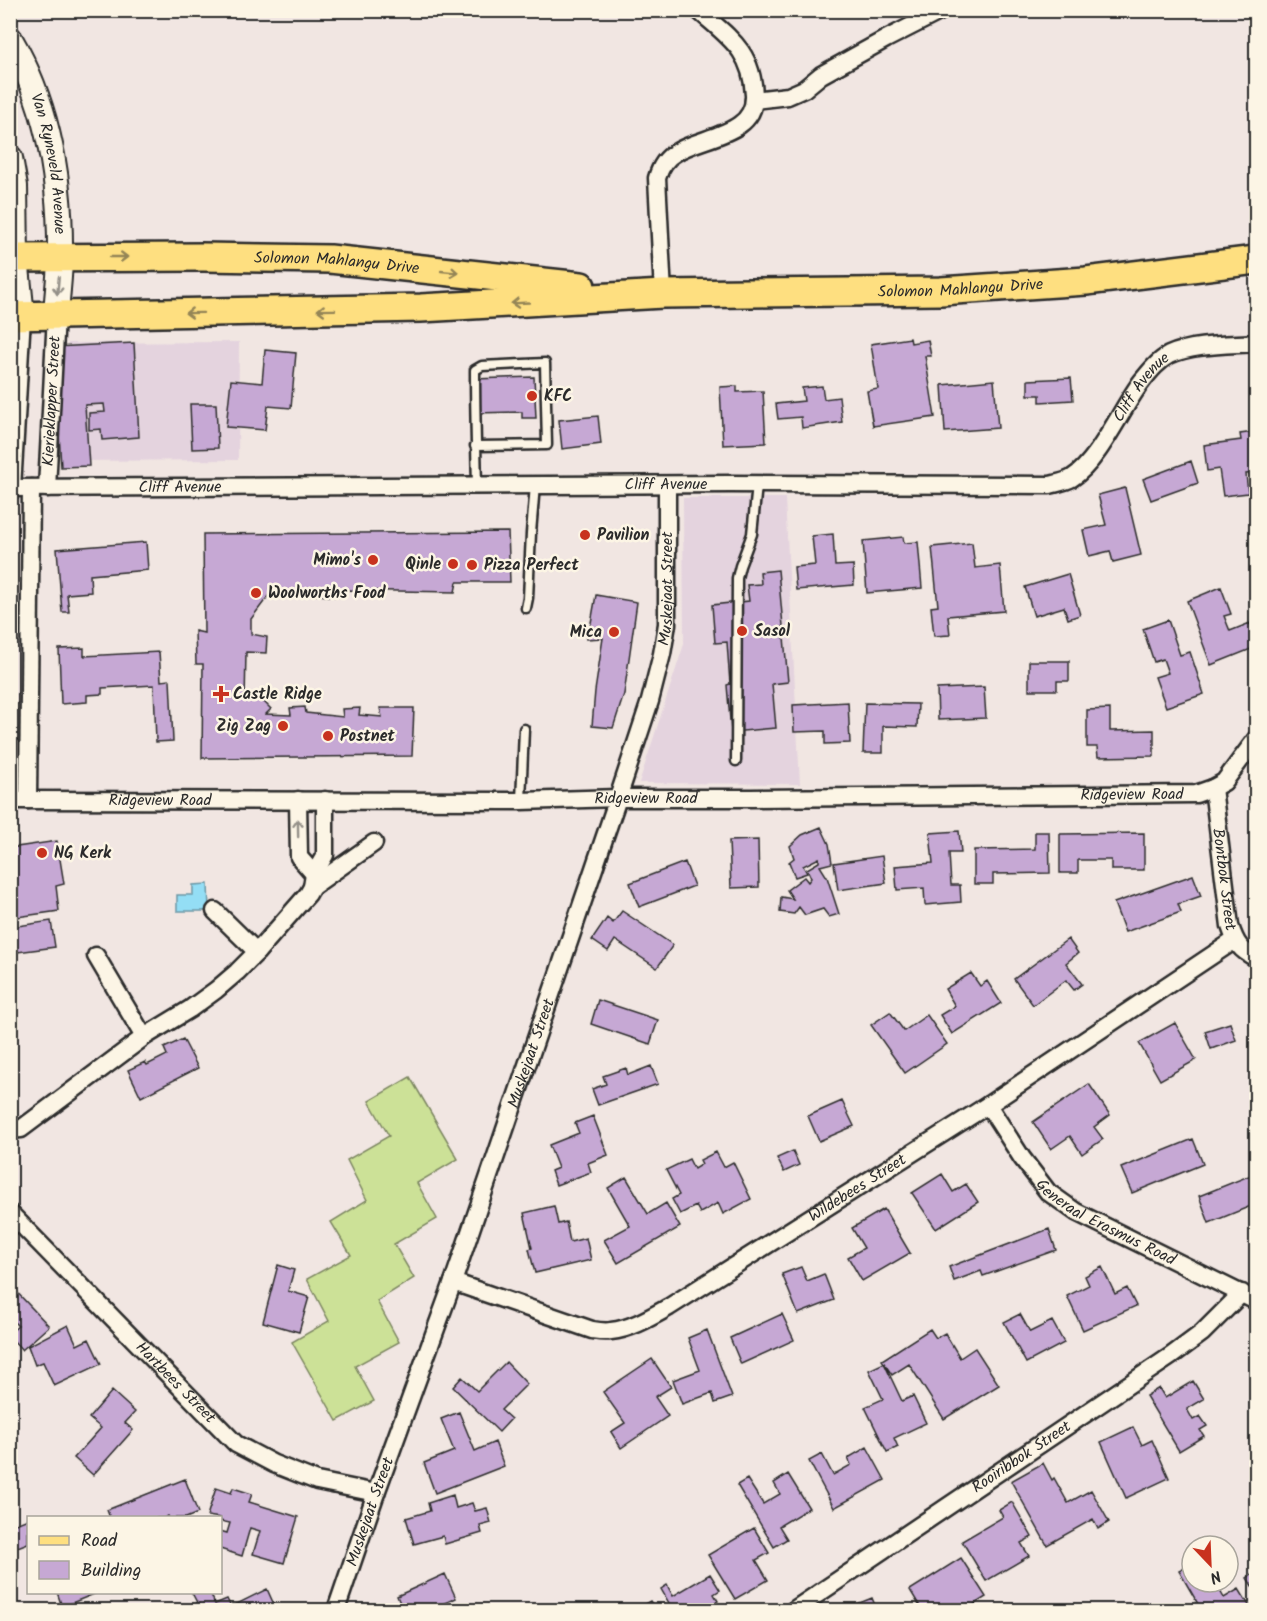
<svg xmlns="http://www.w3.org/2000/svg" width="1267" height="1621" font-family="Kalam,sans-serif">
<rect width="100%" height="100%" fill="#f1e6e2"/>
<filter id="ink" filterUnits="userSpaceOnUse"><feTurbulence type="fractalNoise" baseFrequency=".0167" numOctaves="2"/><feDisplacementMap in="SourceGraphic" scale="12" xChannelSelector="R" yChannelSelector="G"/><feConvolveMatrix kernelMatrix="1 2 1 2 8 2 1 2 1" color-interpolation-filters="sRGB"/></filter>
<g filter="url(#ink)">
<!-- built -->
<path fill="#e4d3de" d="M239,342L238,460L66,461L68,343Z
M683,498H785L800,784L639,783L684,644Z"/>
<!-- pitch -->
<path fill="#cce197" stroke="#7c8661" stroke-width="1.5" d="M410,1077L458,1159L417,1183L437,1219L394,1244L414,1278L377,1301L399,1342L355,1366L374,1401L337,1421L292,1342L329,1321L307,1279L351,1255L331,1222L367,1200L347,1160L389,1136L369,1101Z"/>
<!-- water -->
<path fill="#94def5" stroke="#6a96a4" stroke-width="1.5" d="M208,884L209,911H177V895H193V885Z"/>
<!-- building -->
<path fill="#c6a8d4" stroke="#2b2b2b" stroke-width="1.5" d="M910,338L911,343L928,340L931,356H925L935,417L873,426L867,391L878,389L871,344Z
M134,343L139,437L102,440L101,429L89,430V413L105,412L104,404L85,405L89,466L61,467L54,347Z
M265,350L296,353L291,408L268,406L265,430L226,427L231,380L262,383Z
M534,377L536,418H522V412L475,413L474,379Z
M1071,378L1073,400L1040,402V395H1028V380Z
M994,380L998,428L945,432L942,385Z
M737,386V392L763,391L766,443L723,445L720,387Z
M822,386L824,399L839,397L842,422L802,428L801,417L778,419L776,404L804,401L802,388Z
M190,404H216L218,448L192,449Z
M598,416L601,444L562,449L559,420Z
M1254,432L1256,447V473L1246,474L1248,493L1223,496L1219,469L1207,471L1204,445L1241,440L1240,434Z
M1191,461L1198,483L1151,500L1143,479Z
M1125,488L1141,555L1113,562L1110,551L1089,556L1083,530L1106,525L1098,495Z
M508,532L510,582H457L455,592L341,590L340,597L272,591L251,619V634L267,637L266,653L246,652L245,701L255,693L271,709L266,714L291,715L290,708L305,707L306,713L343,717L342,709L360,708L359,715L382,717L380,708H414L412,756L202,758L203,664H196L195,631L204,633L203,534Z
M833,534L835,566L853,565L854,585L796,590L794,567L815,565L812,536Z
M903,537L904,543L918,542L922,588L867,593L863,541Z
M146,542L148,570L90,575L91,592L67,594L69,612H62L57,549Z
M972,543L975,568L1000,565L1004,611L948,616L950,635L934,636L931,607L938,606L932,547Z
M778,570L788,682L772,684L776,728L731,732L727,685L730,684L727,642L715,643L712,605L749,601L747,585L761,584L760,572Z
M1068,574L1080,615L1068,619L1064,607L1034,616L1025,587Z
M1221,587L1231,614L1224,616L1230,631L1250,623L1256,639V647L1211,665L1187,601Z
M596,595L637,602L624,694L613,728L592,726L595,691L603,638L587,639L591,623Z
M1168,620L1180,655L1190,652L1204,694L1166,707L1155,677L1168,673L1163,659L1154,662L1143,629Z
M84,648V656L159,652L161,681L170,680L173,741L156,742L154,685L102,688V694L87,695V702L61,704L59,649Z
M1029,661H1069V681H1057V690H1029Z
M984,687L986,718L938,720L937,689Z
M848,702L850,743L825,744V731L794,732L793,705Z
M865,703L918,704L917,727L883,726V753H863Z
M1110,709V731L1154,730V756L1098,757L1097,747H1087V710Z
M821,827L829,844L832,863L820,866L827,877L839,914L829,917L823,909L805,915L799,907L794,914L780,912L781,897L793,899L787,890L804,877L808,882L811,878L807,869L819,862V858L803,866L807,873L795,877L789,862L794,858L790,846L802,835Z
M959,831L961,853H949L951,885H960L961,902L925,905L924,888L897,890L895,866L933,863L930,833Z
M1035,832H1049L1050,873L993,874V884H974V850L1035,849Z
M1144,833V870H1111V860H1078V873H1060V834Z
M758,840L759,887L731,888L729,841Z
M57,841L64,884L56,886L59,911L10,918V848Z
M882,856L886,883L838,890L834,863Z
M685,862L694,886L639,907L630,883Z
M1193,875L1201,896L1178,904L1181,912L1125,932L1114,903Z
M622,911L673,945L657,968L615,940L608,951L592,940L607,918L613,923Z
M51,921L55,947L10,953V926L11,927Z
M1068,939L1078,953L1066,963L1082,984L1074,990L1066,980L1033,1005L1014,979Z
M971,973L980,986L987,981L1001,1003L952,1034L940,1015L955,1006L945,989Z
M598,1000L658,1020L650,1044L591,1024Z
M890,1012L904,1031L927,1015L947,1044L905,1073L871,1025Z
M1175,1023L1196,1060L1160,1080L1139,1043Z
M1230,1023L1236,1040L1211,1049L1205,1031Z
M183,1039L198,1068L141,1097L128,1070L145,1062L147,1065L167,1055L164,1048Z
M651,1066L658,1084L598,1105L592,1089L606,1084L603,1076L626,1068L628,1075Z
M1089,1084L1110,1115L1094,1127L1103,1139L1082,1154L1070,1136L1051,1149L1033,1122Z
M842,1101L854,1126L819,1141L808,1116Z
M593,1116L608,1155L588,1163L591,1172L556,1185L551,1171L558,1168L549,1145L579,1133L575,1123Z
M1193,1139L1203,1164L1132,1193L1121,1168Z
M793,1151L799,1165L784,1172L777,1158Z
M716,1152L724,1167L733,1162L751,1199L723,1214L718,1203L700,1213L696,1206L680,1214L672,1199L679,1195L666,1170L689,1159L694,1169L702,1164L700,1160Z
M1256,1173V1204L1209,1223L1199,1196Z
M942,1174L953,1192L966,1184L978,1202L936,1229L912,1193Z
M626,1177L648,1214L666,1203L680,1227L618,1263L604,1240L630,1226L608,1188Z
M554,1206L558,1224L566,1222L570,1242L586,1238L591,1260L535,1273L529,1249L532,1248L524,1213Z
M884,1209L910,1253L862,1281L848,1257L864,1248L852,1228Z
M1049,1229L1056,1250L983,1276L981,1271L954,1281L949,1267Z
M278,1265L294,1270L288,1291L309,1297L299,1332L263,1322Z
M801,1267L807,1281L824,1274L834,1300L798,1314L782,1274Z
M1102,1267L1115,1294L1127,1288L1136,1306L1083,1330L1067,1296L1089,1285L1085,1276Z
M10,1285L49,1326L22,1350L10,1337V1333L18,1326L10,1318Z
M782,1314L794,1340L741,1364L730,1338Z
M1020,1314L1030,1332L1052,1321L1064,1343L1026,1363L1004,1322Z
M68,1325L77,1345L89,1339L101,1364L54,1386L43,1362L35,1365L28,1346Z
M930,1329L936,1338L945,1333L960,1358L975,1348L999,1385L944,1419L909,1364L892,1375L882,1360Z
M707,1330L732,1397L715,1403L712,1393L682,1404L673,1380L700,1370L688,1338Z
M652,1359L671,1387L655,1397L668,1416L621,1448L611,1432L625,1423L603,1392Z
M506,1362L527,1384L501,1410L511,1419L499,1432L453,1387L462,1377L477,1391Z
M884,1363L902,1401L913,1396L926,1423L894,1438L898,1447L887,1452L865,1407L883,1399L869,1370Z
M1193,1381L1204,1399L1187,1409L1193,1420L1200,1416L1207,1426L1200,1430L1204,1436L1179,1451L1146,1396L1159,1388L1165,1398Z
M112,1391L135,1412L125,1423L133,1430L93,1475L74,1458L101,1428L89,1418Z
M459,1412L475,1451L495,1442L504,1466L435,1493L424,1463L454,1451L441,1419Z
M1133,1427L1142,1445L1152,1440L1169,1478L1126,1498L1101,1442Z
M867,1447L885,1480L834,1508L809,1461L822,1454L833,1475L851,1465L848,1458Z
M1043,1463L1052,1480L1054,1478L1068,1503L1091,1490L1109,1522L1098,1529L1093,1519L1047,1545L1011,1481Z
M788,1474L809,1508L779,1526L787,1539L774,1547L737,1485L747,1479L763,1504L780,1494L774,1483Z
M185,1479L198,1513L186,1518H169L168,1516L164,1518H110L107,1510Z
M216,1488L231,1493L233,1488L252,1494L249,1502L298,1517L284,1563L253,1554L260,1531L250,1528L242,1556L220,1549V1531L227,1533L230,1523L220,1521V1518L207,1516Z
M453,1495L456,1508L472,1503L475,1511L487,1508L491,1523L480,1526L482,1533L445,1544L443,1536L414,1544L406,1518L430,1511L428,1503Z
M1012,1502L1032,1537L1021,1543L1029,1556L986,1581L962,1541L1003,1517L999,1510Z
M28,1519V1543L10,1550V1526Z
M754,1528L769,1553L756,1560L768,1580L735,1599L708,1555Z
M961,1558L986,1597L965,1610H922L910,1590Z
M1192,1564V1582H1215L1224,1598L1239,1589L1252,1610H1198L1201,1609L1179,1571Z
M1256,1572V1592L1247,1578Z
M445,1574L456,1598L429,1610H403L397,1596Z
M710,1574L720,1590L714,1594L718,1601L702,1610H673L661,1589L667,1585L673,1596Z
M267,1589L276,1609L273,1610H201L192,1593L210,1592L215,1604L227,1599L231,1607Z
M57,1592H99L62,1607Z
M872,1598L877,1610H842Z
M650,1601L656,1610H634Z"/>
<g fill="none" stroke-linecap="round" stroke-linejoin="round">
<defs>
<path id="service" d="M475,446L547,445L545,363L482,366L475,370C475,409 476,447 477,485
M526,608L528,598L531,533L535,485
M736,761L737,578L740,566L752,534L757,485
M521,801L524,729"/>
<g id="minor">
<path d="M754,100L788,96L804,89L821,75L886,39L943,10"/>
<path d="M663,294L657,178C660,168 666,158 675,153C700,136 756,136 754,95C752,50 728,37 698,10"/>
<path id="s1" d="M10,488L731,484L1050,485C1057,483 1065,482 1072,478C1099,461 1122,407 1142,381C1150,371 1158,361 1169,355C1193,344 1230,345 1256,343"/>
<path d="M12,488L22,316"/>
<path id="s2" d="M47,488L56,315"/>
<path id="s3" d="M1213,788L1230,926C1236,944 1240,950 1256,958"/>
<path id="s4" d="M10,800L521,801L618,798H751L1196,794L1213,788L1224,782L1256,739"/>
<path d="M28,800L31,488"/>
<path d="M298,800L299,857L314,874"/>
<path d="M312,887L374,843"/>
<path d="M215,911L257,952"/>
<path d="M96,956L144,1037"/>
<path id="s5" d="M988,1105L1022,1158L1048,1192L1076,1212L1256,1301"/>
<path d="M10,1130L21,1129L144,1037L190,1009L216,990L237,972L257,952L308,894L312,887L314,874L325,855V800"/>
<path id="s6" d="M10,1213L236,1444L274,1464L317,1481L376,1493"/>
<path id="s7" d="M453,1282L592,1330C598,1331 605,1332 611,1331C631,1329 651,1317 669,1307L988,1105L1235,940"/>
<path id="s8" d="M336,1610L376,1493L453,1282L618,798L650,701L662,654L667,624V486"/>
<path id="s9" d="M794,1610L1171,1356L1202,1333L1242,1293"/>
</g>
<g id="secondary">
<path id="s10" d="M10,39C48,104 61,181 60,256C60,275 57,295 56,315"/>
<path d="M10,158L15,186L16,258L22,316"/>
</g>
<g id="primary">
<path id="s11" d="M10,258L203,257L330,259L581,286"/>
<path id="s12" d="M10,316L421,308L663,294L941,291L1086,281L1256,260"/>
</g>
</defs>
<!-- service casing -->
<use href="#service" stroke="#2b2b2b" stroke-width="13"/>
<!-- minor casing -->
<use href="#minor" stroke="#2b2b2b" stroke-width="21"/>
<!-- secondary casing -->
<use href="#secondary" stroke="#2b2b2b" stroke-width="28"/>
<!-- primary casing -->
<use href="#primary" stroke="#2b2b2b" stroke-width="32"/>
<!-- service -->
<use href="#service" stroke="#fcf5e5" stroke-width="8"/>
<!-- minor -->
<use href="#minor" stroke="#fcf5e5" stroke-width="16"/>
<!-- secondary -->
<use href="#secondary" stroke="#fcf5e5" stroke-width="24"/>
<!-- primary -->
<use href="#primary" stroke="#fedf80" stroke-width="27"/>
</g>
<!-- one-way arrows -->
<defs><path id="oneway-shaft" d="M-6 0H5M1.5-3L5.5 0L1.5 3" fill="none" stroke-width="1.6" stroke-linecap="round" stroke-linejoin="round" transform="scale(1.5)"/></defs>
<g stroke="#948556">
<use href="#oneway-shaft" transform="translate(119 257)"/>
<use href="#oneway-shaft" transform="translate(450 272) rotate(6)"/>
<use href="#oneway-shaft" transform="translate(520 303) rotate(177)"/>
<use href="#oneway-shaft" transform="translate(326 310) rotate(179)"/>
<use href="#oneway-shaft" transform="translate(194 313) rotate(179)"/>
</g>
<g stroke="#949088">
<use href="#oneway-shaft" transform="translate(58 286) rotate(95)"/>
<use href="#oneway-shaft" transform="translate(298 828) rotate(-91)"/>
</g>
</g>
<!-- markers -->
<g fill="#c8321e" stroke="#fcf5e5" stroke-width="2">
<circle cx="532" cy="396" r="6"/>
<circle cx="585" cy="535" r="6"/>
<circle cx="373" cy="560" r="6"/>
<circle cx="453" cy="564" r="6"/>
<circle cx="472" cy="565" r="6"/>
<circle cx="256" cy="593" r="6"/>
<circle cx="742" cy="631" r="6"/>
<circle cx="614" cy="632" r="6"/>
<path d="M218 685h6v6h6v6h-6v6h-6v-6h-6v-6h6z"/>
<circle cx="283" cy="726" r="6"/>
<circle cx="328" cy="736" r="6"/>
<circle cx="42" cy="853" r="6"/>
</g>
<g text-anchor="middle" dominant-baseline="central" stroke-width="5" stroke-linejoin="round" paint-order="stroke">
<!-- street labels -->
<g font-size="16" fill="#2b2b2b" stroke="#fcf5e5">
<text stroke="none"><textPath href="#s10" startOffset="132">Van Ryneveld Avenue</textPath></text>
<text stroke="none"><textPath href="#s11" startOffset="327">Solomon Mahlangu Drive</textPath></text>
<text stroke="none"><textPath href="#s12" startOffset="951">Solomon Mahlangu Drive</textPath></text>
<text stroke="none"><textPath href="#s1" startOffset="1178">Cliff Avenue</textPath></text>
<text stroke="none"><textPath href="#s2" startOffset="87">Kierieklapper Street</textPath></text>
<text stroke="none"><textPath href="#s1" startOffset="656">Cliff Avenue</textPath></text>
<text stroke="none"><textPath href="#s1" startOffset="170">Cliff Avenue</textPath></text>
<text stroke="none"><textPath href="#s8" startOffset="1076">Muskejaat Street</textPath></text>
<text stroke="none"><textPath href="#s4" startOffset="1122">Ridgeview Road</textPath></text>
<text stroke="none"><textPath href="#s4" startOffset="636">Ridgeview Road</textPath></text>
<text stroke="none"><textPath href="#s4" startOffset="150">Ridgeview Road</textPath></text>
<text stroke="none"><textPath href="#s3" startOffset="92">Bontbok Street</textPath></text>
<text stroke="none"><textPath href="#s8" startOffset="590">Muskejaat Street</textPath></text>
<text stroke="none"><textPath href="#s7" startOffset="452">Wildebees Street</textPath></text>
<text stroke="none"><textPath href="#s5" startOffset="171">Generaal Erasmus Road</textPath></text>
<text stroke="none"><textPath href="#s6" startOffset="237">Hartbees Street</textPath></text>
<text stroke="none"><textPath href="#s9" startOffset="274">Rooiribbok Street</textPath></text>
<text stroke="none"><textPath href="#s8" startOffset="104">Muskejaat Street</textPath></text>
</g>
<!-- poi labels -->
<g font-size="16" font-weight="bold" fill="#2b2b2b" stroke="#fcf5e5" text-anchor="start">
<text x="544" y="396">KFC</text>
<text x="597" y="535">Pavilion</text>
<text x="361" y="560" text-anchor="end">Mimo's</text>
<text x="441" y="564" text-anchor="end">Qinle</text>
<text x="484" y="565">Pizza Perfect</text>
<text x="268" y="593">Woolworths Food</text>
<text x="754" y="631">Sasol</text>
<text x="602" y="632" text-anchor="end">Mica</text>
<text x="233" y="694">Castle Ridge</text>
<text x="271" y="726" text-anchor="end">Zig Zag</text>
<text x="340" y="736">Postnet</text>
<text x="54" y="853">NG Kerk</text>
</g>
</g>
<!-- margin -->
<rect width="1267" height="1621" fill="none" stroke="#fcf5e5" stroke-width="36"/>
<rect x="18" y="18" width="1231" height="1585" fill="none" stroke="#2b2b2b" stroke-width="2" filter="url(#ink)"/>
<!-- legend -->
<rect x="27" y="1516" width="195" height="78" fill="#fcf5e5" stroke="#a8a49b" stroke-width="1.5"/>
<rect x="39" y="1536" width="30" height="9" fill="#fedf80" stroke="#a8a49b" stroke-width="1.5"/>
<text x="81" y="1546" font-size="18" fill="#2b2b2b">Road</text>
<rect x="39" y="1561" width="30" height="18" fill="#c6a8d4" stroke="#a8a49b" stroke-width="1.5"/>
<text x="81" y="1576" font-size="18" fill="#2b2b2b">Building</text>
<!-- north arrow -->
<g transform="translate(1210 1564) rotate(157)"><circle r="28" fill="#fcf5e5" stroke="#a8a49b" stroke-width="1.5"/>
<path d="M0-4.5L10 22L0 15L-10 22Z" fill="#c8321e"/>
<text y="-9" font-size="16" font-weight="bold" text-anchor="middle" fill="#2b2b2b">N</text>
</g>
</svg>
